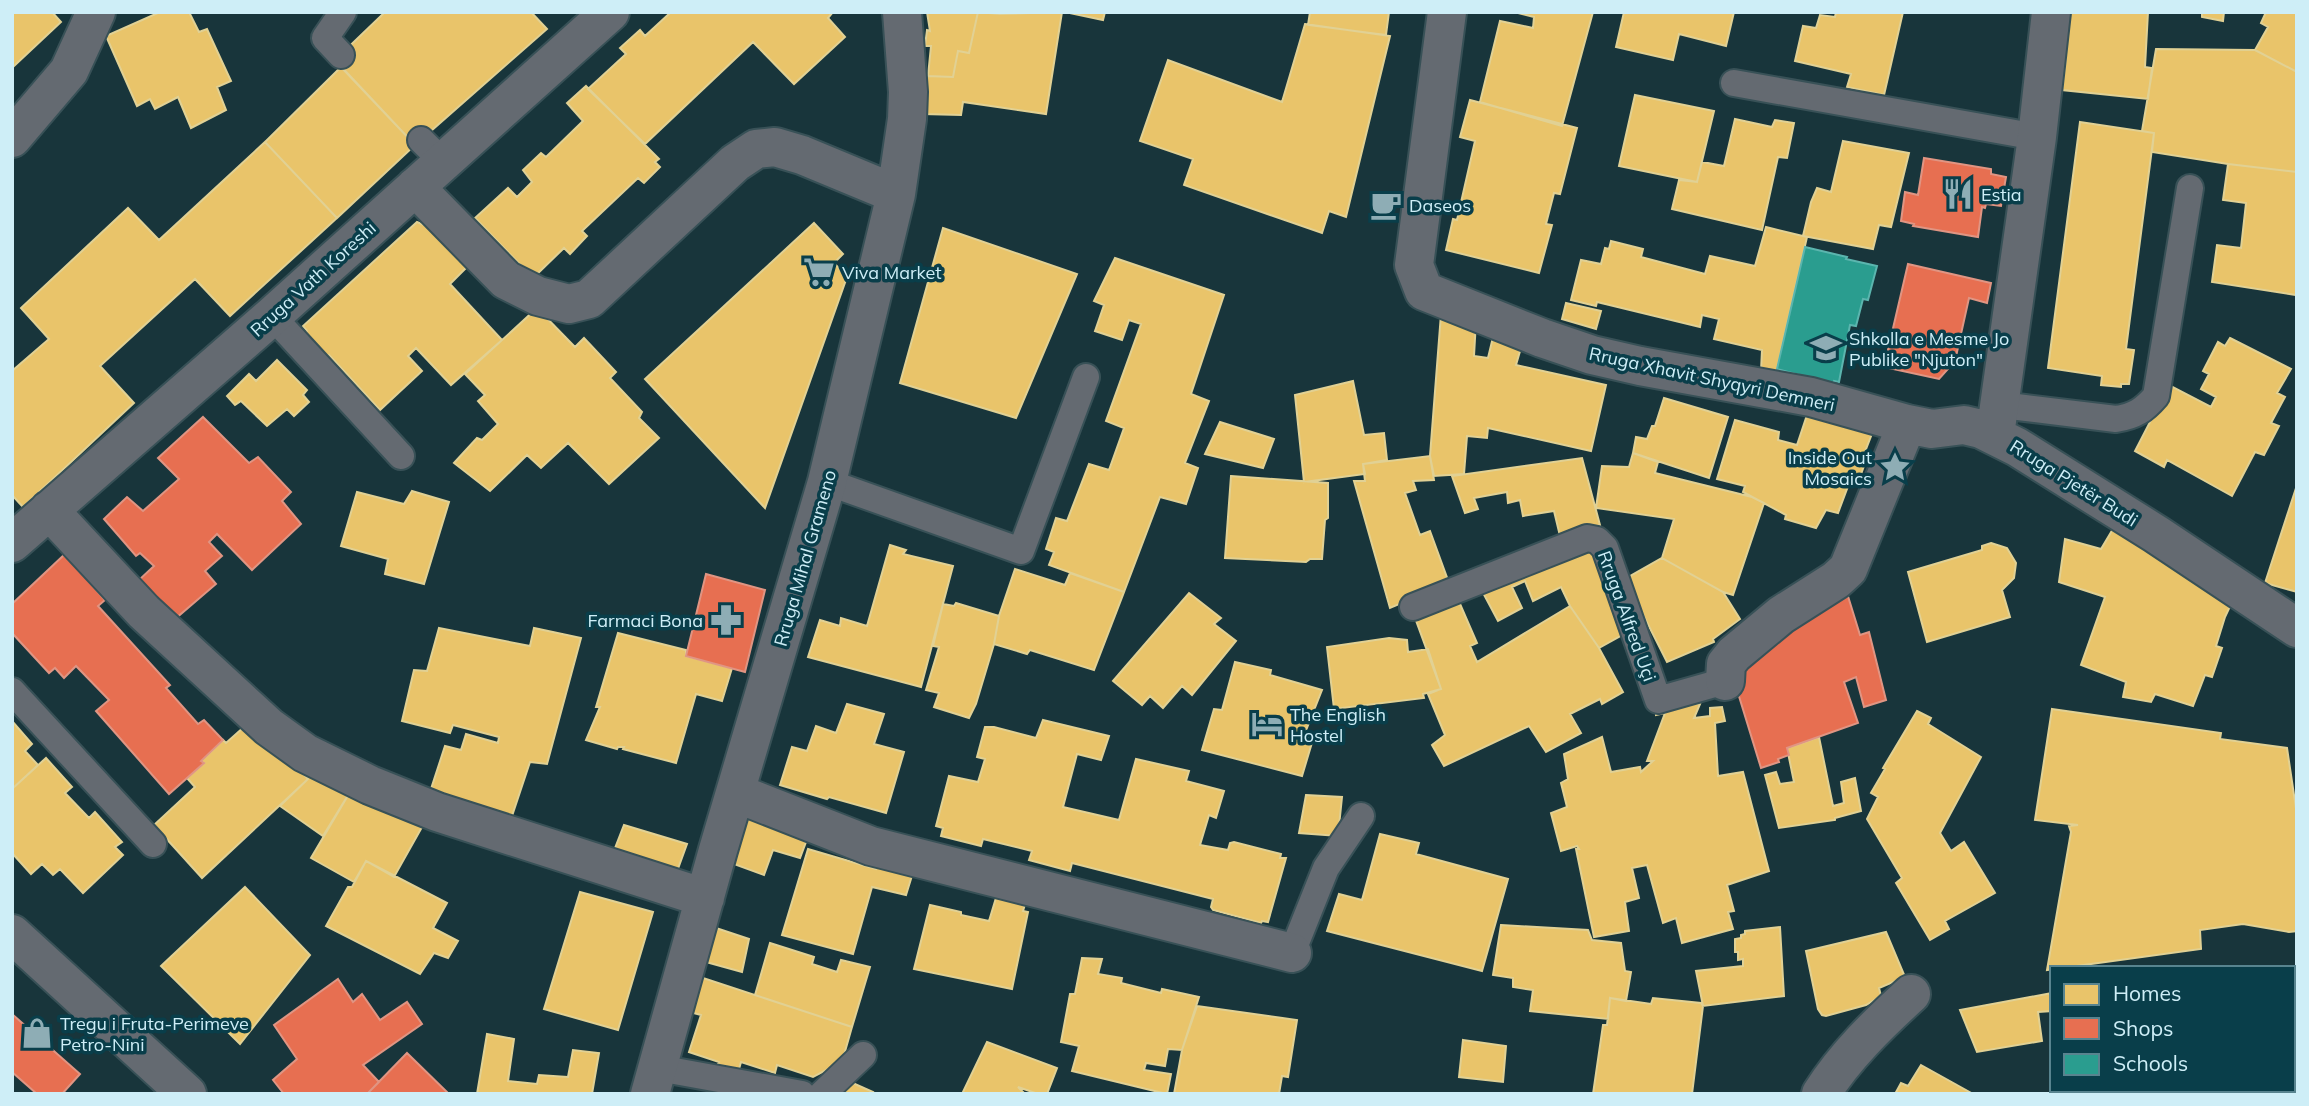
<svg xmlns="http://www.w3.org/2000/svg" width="2309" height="1106" font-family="Mulish,sans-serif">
<rect width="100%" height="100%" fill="#18353b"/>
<!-- homes -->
<path fill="#e9c46a" stroke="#e1d194" stroke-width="2" d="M12,12H52L61,22L13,67Z
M160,12H189L199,32L207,29L231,81L217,87L226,110L191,128L178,97L155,109L150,99L137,106L106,36Z
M385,12H531L547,29L415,145L335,60Z
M671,12H833L828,18L845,37L794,84L753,42L645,144L588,89L626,54L620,48L640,30L645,36Z
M927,12H978L969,53L958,51L953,77L928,76L931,46H925L927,30L930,31Z
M978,12L1000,14L1062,12L1046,114L963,102L961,115L923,114L926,76L953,77L958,51L969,53Z
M1065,12H1105L1103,20Z
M1310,12H1389L1386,35L1308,25Z
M1514,12H1593L1562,126L1480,102L1500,21L1533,28L1534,17Z
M1624,12H1734L1726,46L1679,34L1673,60L1616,47Z
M1836,12H1903L1884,95L1847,87L1851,74L1795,61L1803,26L1816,28L1820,15L1835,17Z
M2062,12H2148L2145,67L2152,68L2148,99L2062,90L2066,59H2058Z
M2202,12H2224L2223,21L2202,17Z
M2266,12H2297V72L2255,50L2268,27L2261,23Z
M1305,24L1390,36L1346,217L1329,211L1322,233L1184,185L1193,159L1140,141L1168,60L1282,102Z
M2156,49L2255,50L2297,72V172L2228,164L2152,152L2154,133L2142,131Z
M341,67L415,145L337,218L265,142Z
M586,86L659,159L655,162L660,167L644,183L638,178L582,231L587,236L570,254L564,248L533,278L475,218L508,188L517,197L532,182L523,170L541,153L546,157L583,121L567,103Z
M1635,95L1714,111L1697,182L1619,166Z
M1470,100L1577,128L1560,194L1554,193L1546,224L1552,225L1539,273L1446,250L1453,219L1457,220L1475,141L1460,137Z
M1735,119L1772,127L1775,120L1794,123L1787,158L1778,157L1762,230L1672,209L1679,180L1697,182L1702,162L1724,166Z
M2080,122L2154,133L2126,349L2134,350L2129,384H2121V387L2101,385L2102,376L2048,368Z
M1843,141L1909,153L1891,227L1879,225L1873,249L1803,236L1811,202L1817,188L1831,192Z
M265,142L337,218L230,316L195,279L100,366L134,403L23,507L12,495V371L49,339L21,308L128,208L159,240Z
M2228,164L2297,172L2296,295L2212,282L2217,245L2241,248L2246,203L2223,200Z
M417,222L440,232L470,264L450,284L502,340L451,385L416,348L408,356L422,371L380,410L329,355L323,360L301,337L307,331L303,326Z
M814,223L843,254L834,263L847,277L765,508L645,379Z
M1766,227L1807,237L1776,373L1761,371L1762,350L1714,339L1719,319L1702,315L1700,327L1597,302L1596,306L1571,300L1581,260L1601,264L1605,248L1609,249L1611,241L1643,249L1641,257L1705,274L1710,256L1755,266Z
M943,228L1077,274L1016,418L900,383Z
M1115,258L1224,295L1191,394L1209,401L1185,463L1198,468L1186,504L1160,497L1124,592L1049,565L1054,552L1046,549L1056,518L1067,521L1089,464L1109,470L1124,428L1106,421L1141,324L1129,320L1122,340L1095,331L1104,305L1094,301Z
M1566,303L1601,311L1596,329L1562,319Z
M537,308L575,347L584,338L616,372L610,378L642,412L639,418L659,438L609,484L568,443L541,468L527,455L490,491L454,463L477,438L482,440L498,424L478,401L485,395L465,374Z
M1441,314L1476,321L1474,356L1488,358L1494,333L1523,341L1516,365L1606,385L1591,451L1488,428L1487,438L1467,436L1464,474L1434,476L1430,456Z
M2230,338L2291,369L2277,393L2285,397L2271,423L2279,426L2264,455L2255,452L2232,496L2167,460L2164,467L2135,451L2169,385L2211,407L2216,397L2201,389L2209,374L2203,371L2218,342L2225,346Z
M277,360L307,390L303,395L309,402L294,416L287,409L267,426L241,401L235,405L227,396L249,374L256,381Z
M1353,381L1364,435L1384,433L1387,460L1363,464L1365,474L1304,482L1295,395Z
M1664,398L1728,417L1709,478L1633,453L1636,437L1647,439L1652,426H1655Z
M1810,406L1875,426L1863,457L1864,466L1860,477L1855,482L1850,481L1838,513L1826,510L1816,528L1785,519L1786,515L1743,492L1745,486L1717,479L1735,420L1779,432L1778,440L1797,445Z
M1220,422L1274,439L1263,468L1205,454Z
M1633,453L1658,462L1655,473L1752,497L1764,503L1733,595L1723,592L1662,558L1674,519L1596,508L1602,466L1629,467Z
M1430,456L1434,480L1413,481L1416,490L1405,493L1420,535L1430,531L1449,583L1390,608L1354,481H1365L1363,464Z
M1582,458L1600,525L1560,536L1554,511L1523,516L1520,500L1508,503L1507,492L1474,498L1478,509L1465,513L1452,476Z
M1231,476L1328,483V518L1325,520L1322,559H1310L1306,562L1225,558Z
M2297,485V592L2265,583Z
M412,491L449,502L424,584L385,574L388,559L341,546L357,492L404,504Z
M2116,524L2234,598L2225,617L2216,646L2222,648L2212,677L2205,675L2193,706L2155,694L2151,702L2123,697L2126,682L2081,665L2105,597L2059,582L2065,539L2101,549Z
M1991,543L2007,548L2016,563L2014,578L2002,590L2010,617L1927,642L1908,572L1982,550V546Z
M890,545L906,550L903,554L953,566L921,687L808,657L820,620L840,626L841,618L867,626Z
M1588,545L1620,604L1612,608L1624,634L1599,648L1570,606L1561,587L1533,601L1525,581L1512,587L1522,608L1498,621L1481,589Z
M1662,558L1723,592L1740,619L1713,639L1714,642L1667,662L1625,579Z
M1015,569L1065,585L1070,573L1124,592L1094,670L1030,650L1027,654L994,644L999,616Z
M1189,593L1221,618L1214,624L1236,641L1192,695L1182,686L1163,708L1150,696L1142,705L1113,681Z
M1457,597L1477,643L1470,646L1477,662L1570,606L1599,648L1623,692L1602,704L1600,699L1570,714L1581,733L1546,752L1529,726L1444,766L1432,745L1445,735L1428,694L1441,689L1414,615Z
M956,603L999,616L994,644L976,704L969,718L934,707L939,693L926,690L939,647L933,646L943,604L954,606Z
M439,628L530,646L534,628L581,638L547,764L530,762L511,819L429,795L445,746L461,750L466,734L498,743L499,737L453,725L450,733L402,721L414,670L427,671Z
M618,633L686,650V656L732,668L722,701L696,694L676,763L623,749L624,747H618L617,749L586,740L600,707H596Z
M1389,638L1407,640L1408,652L1428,649L1441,689L1423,694L1424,698L1334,709L1327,647Z
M1235,662L1271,670L1270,675L1322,690L1305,733L1314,736L1302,776L1202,750L1214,709L1222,710Z
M1678,702L1700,704L1694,718L1710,716V708L1722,707L1725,721L1715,723L1718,776L1743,772L1769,871L1727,885L1734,911L1728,912L1733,929L1682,943L1676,918L1663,923L1647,865L1632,868L1639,898L1625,902L1629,931L1594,937L1576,849H1579L1577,846L1561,851L1551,813L1567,807L1561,783L1568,779L1564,754L1602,737L1611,772L1640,767L1641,772L1653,761H1647L1665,713L1656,715V708Z
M847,704L884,714L874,744L904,752L886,813L829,797L827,799L780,785L792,747L807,751L816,726L836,733Z
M2052,709L2221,733L2220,739L2287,748L2297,815V931L2289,932L2243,924L2200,930L2201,949L2047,970L2071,832L2069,826L2078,825L2035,820Z
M1917,711L1931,718L1928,724L1981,757L1940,833L1951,851L1964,842L1995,893L1945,921L1949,929L1930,940L1896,883L1902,878L1867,819L1878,797L1871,793L1885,769L1883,768Z
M253,719L308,779L202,878L154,825L195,787L187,778L204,763L201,761L223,740L226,743Z
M1043,720L1109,736L1101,760L1077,754L1063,807L1119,820L1136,759L1189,771L1186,781L1224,791L1216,818L1209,815L1200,845L1228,850L1230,843L1234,842L1281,854L1280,858H1286L1268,922L1262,921L1261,923L1213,910L1211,907L1213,899L1072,863L1070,871L1029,860L1032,851L983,839L981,846L941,836L943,828L936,826L949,776L978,782L985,759L977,757L985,727H994L1036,738Z
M12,721L32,744L25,751L38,765L12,789Z
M1819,737L1833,806L1844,803L1841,782L1855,778L1861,811L1835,818V820L1779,828L1765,775L1776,772L1780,784L1794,782L1787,748Z
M46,758L72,787L65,793L89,818L95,812L122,842L115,847L123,855L83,893L60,869L53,875L42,864L31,874L12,853V789Z
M299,768L353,787L323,836L280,806L308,779Z
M353,787L426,820L394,877L366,861L354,882L311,858Z
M1306,795L1342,797L1338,836L1299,833Z
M749,808L809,834L800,858L773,850L764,875L731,863Z
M624,825L687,844L675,877L612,856Z
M1380,834L1419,843L1416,854L1508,879L1482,971L1327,931L1339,894L1362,900Z
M808,849L876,869L882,855L915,866L906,895L872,887L853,954L782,935Z
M366,861L447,903L433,928L458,941L448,958L434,953L420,974L326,926L348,887H352Z
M245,887L310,955L240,1044L161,966Z
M999,888L1028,895L1023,911L1028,912L1012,989L914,969L930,905L961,912V915L989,921Z
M580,892L653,912L618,1030L544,1009Z
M1501,925L1588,930L1592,940L1621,943L1625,971L1631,972L1626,1001L1610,998L1608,1019L1530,1011L1533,990L1513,987V978L1493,975Z
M1780,927L1784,996L1703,1006L1696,971L1743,966V959L1738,960V952H1735V939L1741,938V935L1745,934V931Z
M716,928L749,939L742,972L706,962Z
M1886,932L1905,977L1879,988L1881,996L1866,1005L1826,1016L1822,1015L1818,1009L1806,951Z
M770,943L814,957L812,964L837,972L841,960L870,967L852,1027L755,995Z
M1082,958L1102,959L1098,974L1122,978L1121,983L1161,993L1162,989L1199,997L1182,1050L1168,1049L1165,1066L1146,1063L1144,1070L1171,1074L1167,1094L1072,1071L1079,1046L1061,1042L1070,994H1075Z
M703,978L852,1027L842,1062L813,1077L777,1065L775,1073L741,1062L738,1073L717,1066L719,1062L689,1052L701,1015L690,1012Z
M2293,985H2297V1094H2126L2125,1090H2293Z
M2052,993V1011L2038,1012L2042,1041L1977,1052L1960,1010Z
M1610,998L1651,1004L1653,998L1701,1003L1703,1006L1692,1094H1593L1603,1025H1607Z
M1197,1006L1297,1020L1288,1077L1282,1076L1279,1094H1174L1182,1050Z
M487,1034L514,1039L508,1081L537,1084L539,1075L568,1077L573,1050L599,1053L592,1094H597H477Z
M1463,1040L1506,1046L1503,1082L1459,1077Z
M987,1042L1057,1068L1047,1094H1038L1018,1087L1025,1094H962Z
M1921,1065L1973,1094H1895L1901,1083L1908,1086Z
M846,1083L855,1084L873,1092L872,1094H845Z"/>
<!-- shops -->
<path fill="#e76f51" stroke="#e09583" stroke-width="2" d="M1924,158L1991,169V174L2006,177L2001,206L1986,204L1985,208L1982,207L1978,237L1913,226L1914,224L1901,221L1905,192L1918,195Z
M1908,264L1991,283L1987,303L1969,298L1955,361L1939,379L1884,367Z
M203,417L249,463L258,457L291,492L282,501L301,524L252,570L217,534L209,542L222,556L205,571L216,584L175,619L139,580L154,566L140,553L136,556L104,519L127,497L143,511L179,479L158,458Z
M65,554L105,600L98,606L170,685L166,688L198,724L204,720L223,740L201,761L204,763L169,794L96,711L109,700L76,666L64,678L55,668L49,673L12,633V604Z
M706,574L765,590L745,672L686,656Z
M1847,593L1860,635L1869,632L1886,700L1864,707L1856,677L1844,682L1858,723L1787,748L1789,755L1778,759L1779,762L1761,768L1730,667Z
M338,979L353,1002L362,994L380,1020L407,1002L422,1024L363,1065L379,1082L367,1094H284L273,1080L297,1059L274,1025Z
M12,1014L80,1074L62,1094H37L12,1072Z
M407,1053L449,1094H367Z"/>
<!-- schools -->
<path fill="#2a9d8f" stroke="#5bb5ae" stroke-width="2" d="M1805,247L1847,257L1846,259L1877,266L1868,300L1863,299L1856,326L1850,325L1839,382L1834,381L1833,384L1777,369Z"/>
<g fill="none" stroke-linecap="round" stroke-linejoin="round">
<defs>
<path id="service" d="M341,55L325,38L343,12
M1734,83L2037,137
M421,140L443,162
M272,316L401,456
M2001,405L2116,419C2135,416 2144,410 2156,396L2190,188
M827,482L1021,551L1086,377
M1413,607L1587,538L1597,540L1605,548L1658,700L1725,681
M12,691L153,844
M1292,953L1326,868L1361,816
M658,1068L802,1094
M822,1094L863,1055"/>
<path id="minor" d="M1447,12L1414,265L1424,291L1542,338L1592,355L1640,366L1811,397L1907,424L1932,429L1964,425L1981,429L2017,447L2156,534L2297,628
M12,138L69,71L96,12
M415,187L506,280L538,296L569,304L589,299L735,163L756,149L775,147L802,155L896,194
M1995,435L2037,137L2051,12
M49,510L144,612L269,727L305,753L370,785L437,812L705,898
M12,543L272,316L610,12
M1725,681L1726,664L1734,654L1781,615L1836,580L1848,569L1907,424
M736,793L871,846L1292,953
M650,1094L718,850L827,482L896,194L907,119L908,92L902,12
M1821,1094C1845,1056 1878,1024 1911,994"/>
<path id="tertiary" d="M12,934L187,1094"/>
</defs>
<!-- service casing -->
<use href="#service" stroke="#385157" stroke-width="30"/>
<!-- minor casing -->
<use href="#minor" stroke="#385157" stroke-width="42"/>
<!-- tertiary casing -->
<use href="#tertiary" stroke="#385157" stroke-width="42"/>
<!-- service -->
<use href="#service" stroke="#646a71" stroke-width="26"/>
<!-- minor -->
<use href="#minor" stroke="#646a71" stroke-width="38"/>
<!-- tertiary -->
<use href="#tertiary" stroke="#646a71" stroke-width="38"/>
</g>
<!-- icons -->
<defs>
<symbol id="restaurant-bare" viewBox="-9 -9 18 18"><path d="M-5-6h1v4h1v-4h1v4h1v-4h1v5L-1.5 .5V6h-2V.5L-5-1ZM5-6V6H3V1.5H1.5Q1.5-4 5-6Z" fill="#8eadb5" stroke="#093e4a" stroke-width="2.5" paint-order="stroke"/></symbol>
<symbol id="cafe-bare" viewBox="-9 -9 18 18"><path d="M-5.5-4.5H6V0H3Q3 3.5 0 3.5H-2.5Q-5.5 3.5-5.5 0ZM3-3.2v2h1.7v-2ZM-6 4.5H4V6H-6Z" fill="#8eadb5" stroke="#093e4a" stroke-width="2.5" paint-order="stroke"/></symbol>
<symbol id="supermarket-bare" viewBox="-9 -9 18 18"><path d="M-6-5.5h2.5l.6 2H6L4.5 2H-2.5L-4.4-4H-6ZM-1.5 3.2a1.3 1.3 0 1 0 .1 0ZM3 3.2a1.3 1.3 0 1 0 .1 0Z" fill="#8eadb5" stroke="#093e4a" stroke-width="2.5" paint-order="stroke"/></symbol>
<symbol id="school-bare" viewBox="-9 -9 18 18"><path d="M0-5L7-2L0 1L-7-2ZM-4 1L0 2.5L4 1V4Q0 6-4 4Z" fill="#8eadb5" stroke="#093e4a" stroke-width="2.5" paint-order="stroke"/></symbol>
<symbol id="sight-bare" viewBox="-9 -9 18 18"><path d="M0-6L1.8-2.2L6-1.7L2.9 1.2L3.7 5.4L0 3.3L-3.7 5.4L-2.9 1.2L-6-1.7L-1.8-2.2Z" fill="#8eadb5" stroke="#093e4a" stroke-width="2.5" paint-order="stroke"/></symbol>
<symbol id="pharmacy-bare" viewBox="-9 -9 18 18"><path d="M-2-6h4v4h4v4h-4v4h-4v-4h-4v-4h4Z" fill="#8eadb5" stroke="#093e4a" stroke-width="2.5" paint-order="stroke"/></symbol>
<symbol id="hotel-bare" viewBox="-9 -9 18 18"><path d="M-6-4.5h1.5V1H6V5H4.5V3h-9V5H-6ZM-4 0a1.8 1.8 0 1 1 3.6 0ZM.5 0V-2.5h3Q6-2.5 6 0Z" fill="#8eadb5" stroke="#093e4a" stroke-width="2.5" paint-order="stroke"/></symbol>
<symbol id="shop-bare" viewBox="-9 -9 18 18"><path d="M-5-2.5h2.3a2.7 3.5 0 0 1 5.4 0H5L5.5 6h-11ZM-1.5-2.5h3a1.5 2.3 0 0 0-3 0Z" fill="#8eadb5" stroke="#093e4a" stroke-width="2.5" paint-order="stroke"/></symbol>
</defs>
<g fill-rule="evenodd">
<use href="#restaurant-bare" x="1936" y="172" width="44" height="44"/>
<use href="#cafe-bare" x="1364" y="183" width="44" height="44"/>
<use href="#supermarket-bare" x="797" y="250" width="44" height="44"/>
<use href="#school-bare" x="1804" y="326" width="44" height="44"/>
<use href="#sight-bare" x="1873" y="445" width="44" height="44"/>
<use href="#pharmacy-bare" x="704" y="598" width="44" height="44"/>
<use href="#hotel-bare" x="1245" y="702" width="44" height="44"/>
<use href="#shop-bare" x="15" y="1011" width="44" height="44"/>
</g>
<g text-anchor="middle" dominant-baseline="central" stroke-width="7" stroke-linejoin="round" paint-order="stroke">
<!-- poi labels -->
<g font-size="18" fill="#ceeef7" stroke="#093e4a" text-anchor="start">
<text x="1981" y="194">Estia</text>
<text x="1409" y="205">Daseos</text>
<text x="842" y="272">Viva Market</text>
<text x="1849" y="338">Shkolla e Mesme Jo<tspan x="1849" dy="21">Publike "Njuton"</tspan></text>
<text x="1872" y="457" text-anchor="end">Inside Out<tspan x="1872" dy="21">Mosaics</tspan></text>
<text x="703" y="620" text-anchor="end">Farmaci Bona</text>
<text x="1290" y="714">The English<tspan x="1290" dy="21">Hostel</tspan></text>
<text x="60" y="1023">Tregu i Fruta-Perimeve<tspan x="60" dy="21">Petro-Nini</tspan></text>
</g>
<!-- street labels -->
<g font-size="18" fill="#ceeef7" stroke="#093e4a">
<text transform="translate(313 279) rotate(-42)">Rruga Vath Koreshi</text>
<text transform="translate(1712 379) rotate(12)">Rruga Xhavit Shyqyri Demneri</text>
<text transform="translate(2074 483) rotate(32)">Rruga Pjetër Budi</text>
<text transform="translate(805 558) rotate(-74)">Rruga Mihal Grameno</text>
<text transform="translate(1627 616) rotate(70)">Rruga Alfred Uçi</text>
</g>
</g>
<!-- border -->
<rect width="2309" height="1106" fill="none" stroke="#ceeef7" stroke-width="28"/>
<!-- legend -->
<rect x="2050" y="966" width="245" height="126" fill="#093e4a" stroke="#58848f" stroke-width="2"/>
<rect x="2064" y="984" width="35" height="21" fill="#e9c46a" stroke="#58848f" stroke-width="2"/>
<text x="2113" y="1001" font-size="21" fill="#ceeef7">Homes</text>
<rect x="2064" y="1018" width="35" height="21" fill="#e76f51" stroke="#58848f" stroke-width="2"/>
<text x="2113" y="1036" font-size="21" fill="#ceeef7">Shops</text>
<rect x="2064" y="1054" width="35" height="21" fill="#2a9d8f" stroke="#58848f" stroke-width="2"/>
<text x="2113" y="1071" font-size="21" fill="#ceeef7">Schools</text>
</svg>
